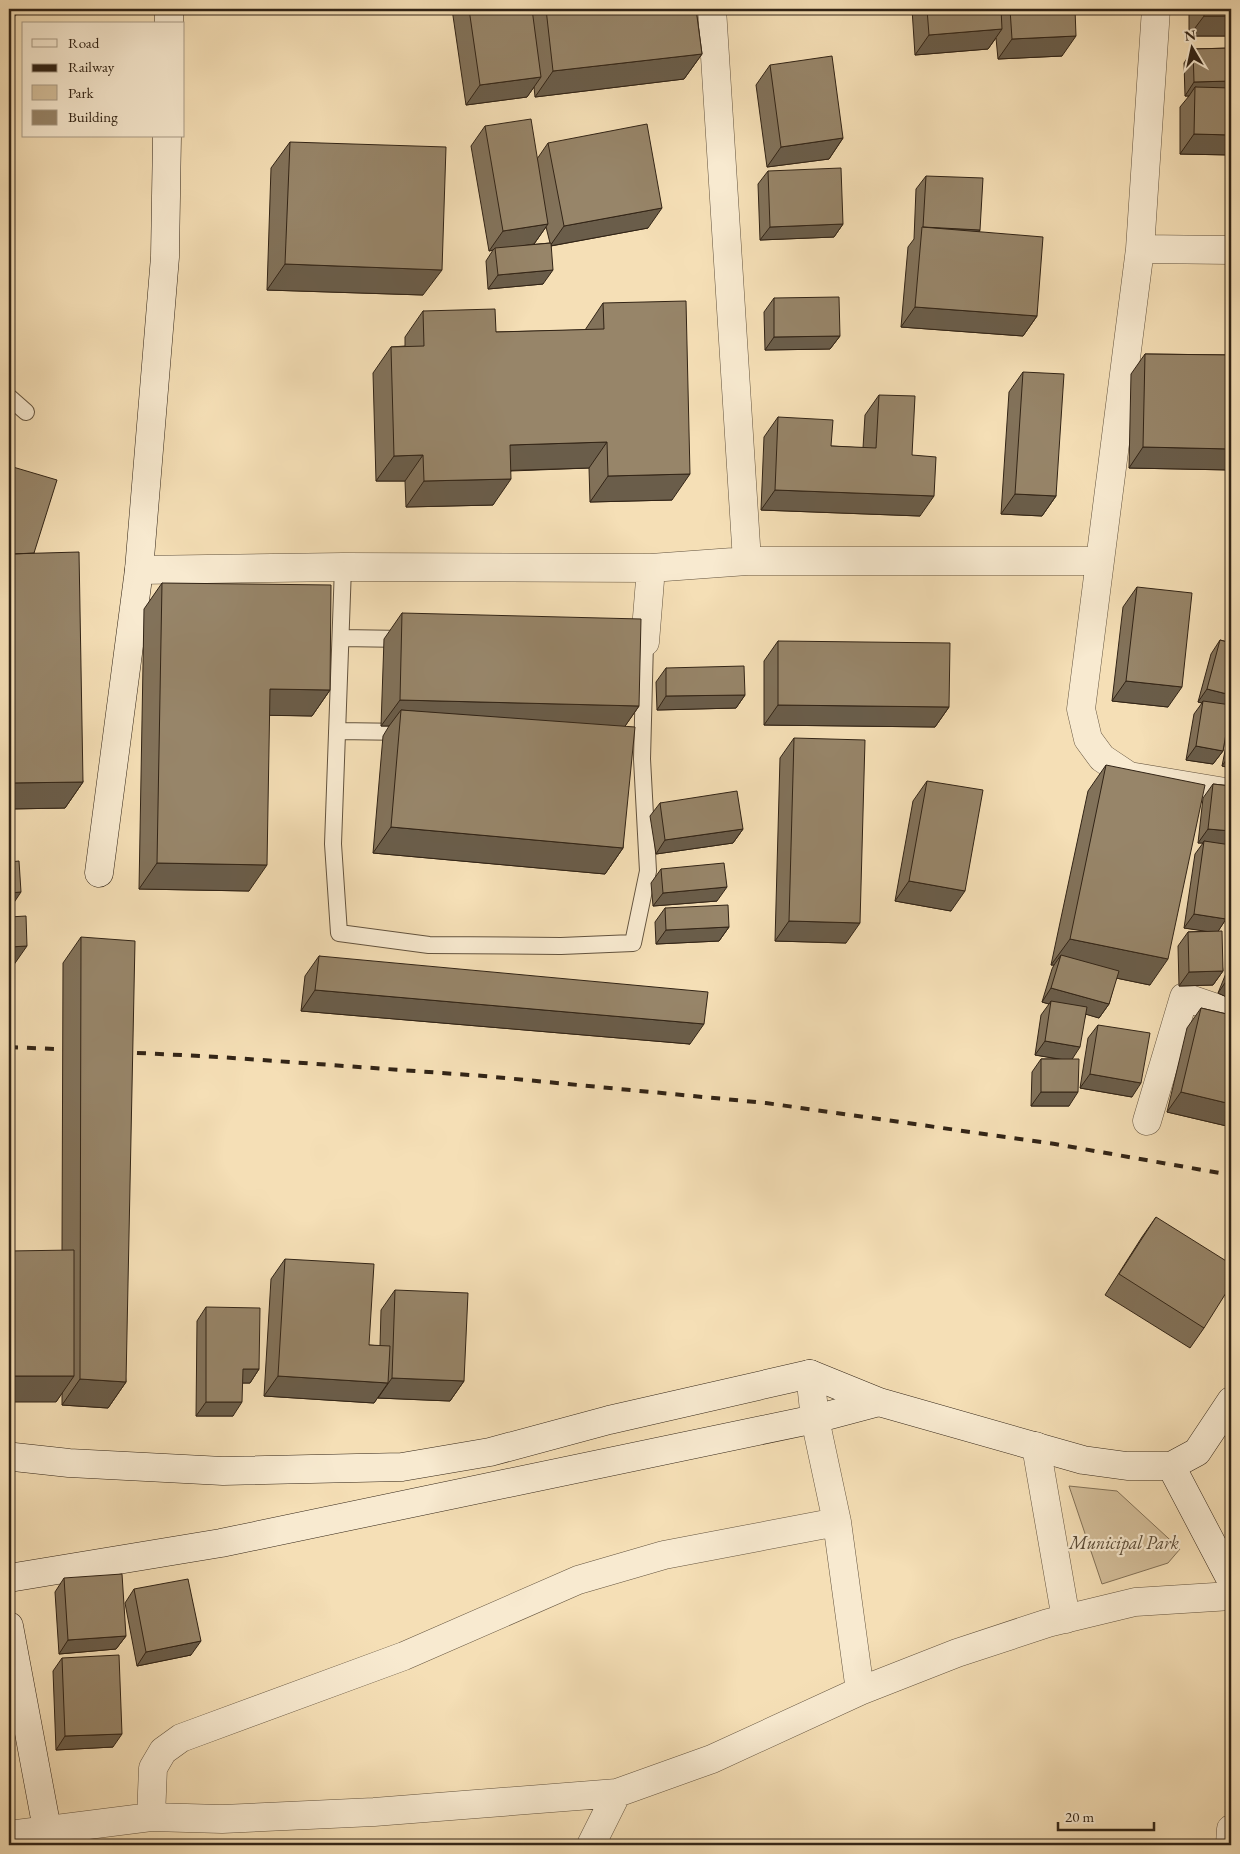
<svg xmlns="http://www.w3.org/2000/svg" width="1240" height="1854" font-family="'EB Garamond',serif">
<rect width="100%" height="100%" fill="#f5dfb6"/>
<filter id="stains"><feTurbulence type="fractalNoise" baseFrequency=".004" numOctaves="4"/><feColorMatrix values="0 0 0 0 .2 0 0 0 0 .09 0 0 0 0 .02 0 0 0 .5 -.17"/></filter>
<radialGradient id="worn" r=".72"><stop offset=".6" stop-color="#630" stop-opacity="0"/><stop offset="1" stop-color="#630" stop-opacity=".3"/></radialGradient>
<!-- green -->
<path fill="#d4bf9b" stroke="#837258" d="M1069,1486L1117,1491L1180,1549L1168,1563L1102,1584Z"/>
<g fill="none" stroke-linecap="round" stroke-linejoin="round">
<defs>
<path id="lane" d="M9,10L10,9
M9,397L26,412
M343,567L333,844L339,933L429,945L561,946L633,943L648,871L642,759L645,642L637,641
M341,638L405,639
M337,731L408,732"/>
<path id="street" d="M712,9L747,561
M1156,9L1140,249L1081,709L1088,739L1102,758L1129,776L1231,793
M1140,249L1231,250
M139,570L343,567L651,568L747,561H1099
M645,642L651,568
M1147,1121L1184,997L1231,1013
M810,1374L815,1419L837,1522L860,1691
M1036,1446L1066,1619
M151,1817L153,1768L163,1751L181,1738L404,1656L578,1580L664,1555L837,1522
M9,1835L151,1817L222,1819L374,1812L617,1793L712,1759L860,1691L957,1653L1048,1623L1135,1602L1231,1596
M591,1845L617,1793
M1230,1845L1231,1829"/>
<path id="secondary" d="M169,24V9
M99,873L139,570L165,257L167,136
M9,1458L14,1457L69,1463L223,1471L402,1467L490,1452L609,1420L810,1374L879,1402L1083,1460L1127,1466H1171L1197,1452L1231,1401
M1171,1466L1231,1580
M9,1578L221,1543L815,1419L879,1402
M9,1626L50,1845"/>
</defs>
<!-- lane casing -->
<use href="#lane" stroke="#63533e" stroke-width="18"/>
<!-- street casing -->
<use href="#street" stroke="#63533e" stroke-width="29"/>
<!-- secondary casing -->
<use href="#secondary" stroke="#322416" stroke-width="29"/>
<!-- lane -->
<use href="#lane" stroke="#f8ead0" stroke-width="16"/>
<!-- street -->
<use href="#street" stroke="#f8ead0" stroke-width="28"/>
<!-- secondary -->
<use href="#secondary" stroke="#f8ead0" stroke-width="28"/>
<!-- rail -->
<path stroke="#322416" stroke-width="4" stroke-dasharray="9 9" stroke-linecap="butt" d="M9,1047L76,1050
M119,1052L220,1057L484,1076L766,1103L1055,1144L1231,1175"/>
</g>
<!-- wall -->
<path fill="#82725a" stroke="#322416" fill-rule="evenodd" d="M452,9H696L702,54L684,79L535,97L534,87L527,97L466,105Z
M912,9H1075L1062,56L998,59L996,38L988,49L915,55Z
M1189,9H1231V36H1189Z
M1231,48V155L1180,154V107L1189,96H1185L1184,63L1193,49Z
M770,65L843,138L829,159L767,167L756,85Z
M485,126L537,159L548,143L648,228L551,246L543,284L488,289L486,261L493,250L489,251L471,146ZM546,227L550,243L527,245L534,244Z
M290,142L423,295L267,290L271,168Z
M768,171L843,224L834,237L760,240L758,184Z
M926,176L980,230L979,232L1037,316L1023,336L901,327L908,247L914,239L916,189Z
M774,298L840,336L830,349L765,350L764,312Z
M603,303L672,500L590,502L589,468L511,471L493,505L406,507L405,481H376L373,373L391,347L405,346V337L423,311L496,332L585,330Z
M1145,354L1231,355V470L1129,468L1131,374Z
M1023,372L1056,496L1042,516L1001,514L1009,392Z
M879,395L912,455L920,516L761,510L764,437L778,417L831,446L863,448L865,415Z
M13,467L34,553L83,782L65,808L9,809V472Z
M162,583L330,690L312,716L269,715L249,891L139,889L144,609Z
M1137,587L1168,707L1112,701L1123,607Z
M402,613L639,706L625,726L623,848L605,874L373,853L383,736L389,726H381L384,639Z
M1220,640L1231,643V711H1230L1223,751L1213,764L1186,760L1194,714L1202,703L1198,702L1211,654Z
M778,641L949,707L935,727L764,725V661Z
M666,668L745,695L736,708L657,710L656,682Z
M1231,727V768L1222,766L1229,731Z
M794,738L846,943L775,941L780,758Z
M1106,765L1150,985L1116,978L1109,1004L1099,1018L1086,1014L1072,1059L1069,1106H1031L1032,1072L1041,1059H1059L1035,1055L1041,1015L1049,1004L1042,1002L1052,969L1054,965H1051L1088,791Z
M927,781L951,911L895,901L913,801Z
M1213,784L1231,786V839L1228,844L1226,919L1218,931L1223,971L1213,985L1179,986L1178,946L1188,932L1208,931L1184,928L1195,854L1203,843H1198L1203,798Z
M660,803L743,829L733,843L656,854L650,816Z
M661,869L717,901L653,906L651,883Z
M665,908L729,927L719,941L656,944L655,922Z
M81,937L126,1382L108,1408L62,1405V1393L56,1402L62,1250L63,963Z
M319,956L690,1044L301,1011L305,976Z
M1231,961V999L1218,993Z
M1201,1008L1231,1015V1127L1167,1112L1187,1028Z
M1098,1025L1132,1097L1080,1088L1088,1038Z
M1156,1217L1204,1328L1190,1348L1105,1295L1142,1237Z
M285,1259L369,1345L380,1346L381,1310L395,1290L464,1381L450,1401L378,1398V1397L374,1403L264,1396L271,1279Z
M206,1307L259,1369L250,1383H242L233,1416H196L197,1321Z
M64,1578L126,1636L116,1649L59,1654L55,1592Z
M134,1589L191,1655L137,1666L125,1603Z
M62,1658L113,1747L56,1750L53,1671Z"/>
<!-- shaded-wall -->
<path fill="#6a5d4a" stroke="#322416" d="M1204,16H1231V36H1189Z
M1002,29L988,49L915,55L929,35Z
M1076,36L1062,56L998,59L1012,39Z
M702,54L684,79L535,97L553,71Z
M541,77L527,97L466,105L480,85Z
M1231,81V94L1195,87L1189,96H1185L1194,82Z
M1194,134L1231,135V155L1180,154Z
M843,138L829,159L767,167L781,147Z
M662,208L648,228L550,246L564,226Z
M548,224L534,244L496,250L495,248L493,250L489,251L503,231Z
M843,224L834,237L760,240L770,227Z
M923,227L980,230L970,244Z
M285,264L442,270L423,295L267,290Z
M553,270L543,284L488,289L498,275Z
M915,307L1037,316L1023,336L901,327Z
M840,336L830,349L765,350L774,337Z
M607,442L589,468L492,471L510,445Z
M1143,447L1231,449V470L1129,468Z
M423,455L405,481H376L394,456Z
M690,474L672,500L590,502L608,476Z
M511,479L493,505L406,507L424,481Z
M775,490L934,496L920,516L761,510Z
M1015,494L1056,496L1042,516L1001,514Z
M1126,681L1182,687L1168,707L1112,701Z
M270,689L330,690L312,716L251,715Z
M1207,689L1231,695V711L1203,704V701L1202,703L1198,702Z
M745,695L736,708L657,710L666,696Z
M400,700L639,706L621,732L401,710L389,726H381Z
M778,705L949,707L935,727L764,725Z
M1196,746L1223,751L1213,764L1186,760Z
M1231,753V768L1222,766Z
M83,782L65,808L9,809V783Z
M391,827L623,848L605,874L373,853Z
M743,829L733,843L656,854L665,840Z
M1208,829L1231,831V839L1227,846L1204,841L1203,843H1198Z
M157,863L267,865L249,891L139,889Z
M909,881L965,891L951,911L895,901Z
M727,887L717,901L653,906L663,893Z
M21,892L9,910V893Z
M1194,914L1226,919L1217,933L1184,928Z
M789,921L860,923L846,943L775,941Z
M729,927L719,941L656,944L666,930Z
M1070,939L1168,959L1150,985L1058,966L1061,955L1054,965H1051Z
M27,946L13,966L9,967V947Z
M1223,971L1213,985L1179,986L1189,972Z
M1227,980L1231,981V999L1218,993Z
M1051,988L1109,1004L1099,1018L1050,1004L1051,1001L1049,1004L1042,1002Z
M315,990L704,1024L690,1044L301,1011Z
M1045,1041L1080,1047L1071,1061L1035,1055Z
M1090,1074L1141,1083L1132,1097L1080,1088Z
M1041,1092H1078L1069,1106H1031Z
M1181,1092L1231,1104V1127L1167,1112Z
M243,1369H259L250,1383H233Z
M9,1376H74L56,1402H9Z
M278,1376L388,1383L374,1403L264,1396Z
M392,1378L464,1381L450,1401L378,1398Z
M80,1379L126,1382L108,1408L62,1405Z
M206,1402H242L233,1416H196Z
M126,1636L116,1649L59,1654L68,1640Z
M201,1641L191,1655L137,1666L146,1652Z
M122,1734L113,1747L56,1750L65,1736Z"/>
<!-- building -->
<path fill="#978569" stroke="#322416" d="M469,9H532L541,77L480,85Z
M546,9H696L702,54L553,71Z
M927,9H1001L1002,29L929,35Z
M1010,9H1075L1076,36L1012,39Z
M1204,9H1231V16H1204Z
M1231,48V81L1194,82L1193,49Z
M832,56L843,138L781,147L770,65Z
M1195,87L1231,88V135L1194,134Z
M531,119L548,224L503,231L485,126Z
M647,124L662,208L564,226L548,143Z
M290,142L446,147L442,270L285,264Z
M841,168L843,224L770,227L768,171Z
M926,176L983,178L980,230L923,227Z
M922,227L1043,237L1037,316L915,307Z
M551,243L553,270L498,275L495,248Z
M839,297L840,336L774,337V298Z
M686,301L690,474L608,476L607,442L510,445L511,479L424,481L423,455L394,456L391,347L424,346L423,311L495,309L496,332L604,329L603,303Z
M1145,354L1231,355V449L1143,447Z
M1023,372L1064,374L1056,496L1015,494Z
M879,395L915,396L912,455L936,457L934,496L775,490L778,417L833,420L831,446L876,448Z
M13,467L57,480L34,553L13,554L9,552V479Z
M79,552L83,782L9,783V554Z
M162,583L331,585L330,690L270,689L267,865L157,863Z
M1137,587L1192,593L1182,687L1126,681Z
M402,613L641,619L639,706L400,700Z
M1220,640L1231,643V695L1207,689Z
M778,641L950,643L949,707L778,705Z
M744,666L745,695L666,696V668Z
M1203,701L1231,705L1223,751L1196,746Z
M401,710L635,727L623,848L391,827Z
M794,738L865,740L860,923L789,921Z
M1106,765L1205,785L1168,959L1070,939Z
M927,781L983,790L965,891L909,881Z
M1213,784L1231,786V831L1208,829Z
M737,791L743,829L665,840L660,803Z
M1204,841L1231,845V884L1226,919L1194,914Z
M19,861L21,892L9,893V862Z
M724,863L727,887L663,893L661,869Z
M728,905L729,927L666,930L665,908Z
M26,916L27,946L9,947V917Z
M1222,931L1223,971L1189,972L1188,932Z
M81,937L135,941L126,1382L80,1379Z
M1061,955L1119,971L1109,1004L1051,988Z
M319,956L708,992L704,1024L315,990Z
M1231,971V981L1227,980Z
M1051,1001L1087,1007L1080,1047L1045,1041Z
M1201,1008L1231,1015V1104L1181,1092Z
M1098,1025L1150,1033L1141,1083L1090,1074Z
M1041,1059H1079L1078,1092H1041Z
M1156,1217L1231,1264V1285L1204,1328L1119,1274Z
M74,1250V1376H9V1251Z
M285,1259L374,1264L369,1345L390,1346L388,1383L278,1376Z
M395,1290L468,1293L464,1381L392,1378Z
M206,1307L260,1308L259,1369H243L242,1402H206Z
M122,1574L126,1636L68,1640L64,1578Z
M188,1579L201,1641L146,1652L134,1589Z
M119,1655L122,1734L65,1736L62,1658Z"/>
<g text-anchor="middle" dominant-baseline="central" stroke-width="4.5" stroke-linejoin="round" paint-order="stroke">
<!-- park labels -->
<g font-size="18" font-style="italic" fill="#5a4b37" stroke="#f8ead0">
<text x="1124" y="1542">Municipal Park</text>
</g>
</g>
<!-- margin -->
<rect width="1240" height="1854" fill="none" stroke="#f5dfb6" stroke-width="30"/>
<rect x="10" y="10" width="1220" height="1834" fill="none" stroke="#322416" stroke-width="2.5"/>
<rect x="15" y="15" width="1210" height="1824" fill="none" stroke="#322416"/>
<!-- legend -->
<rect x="22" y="22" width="162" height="115" fill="#f8ead0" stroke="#a99b86"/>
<rect x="32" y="39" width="25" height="8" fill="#f8ead0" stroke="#a99b86"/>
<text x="68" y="48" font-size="15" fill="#322416">Road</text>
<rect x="32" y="64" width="25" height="8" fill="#322416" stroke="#a99b86"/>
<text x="68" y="72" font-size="15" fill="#322416">Railway</text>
<rect x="32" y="85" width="25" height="15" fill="#d4bf9b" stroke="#a99b86"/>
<text x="68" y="98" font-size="15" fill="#322416">Park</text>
<rect x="32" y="110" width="25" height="15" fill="#978569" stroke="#a99b86"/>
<text x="68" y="122" font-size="15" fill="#322416">Building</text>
<!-- north arrow -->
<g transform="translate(1192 48) rotate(351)" stroke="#f8ead0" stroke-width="4" paint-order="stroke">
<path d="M0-4L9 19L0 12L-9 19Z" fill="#322416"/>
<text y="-8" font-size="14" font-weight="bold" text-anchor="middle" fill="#322416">N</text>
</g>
<!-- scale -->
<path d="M1058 1822v8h96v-8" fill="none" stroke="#322416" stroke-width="2.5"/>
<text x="1065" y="1822" font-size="15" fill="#322416" stroke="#f8ead0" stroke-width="4" paint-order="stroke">20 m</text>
<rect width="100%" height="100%" filter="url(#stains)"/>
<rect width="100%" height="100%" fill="url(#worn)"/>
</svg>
